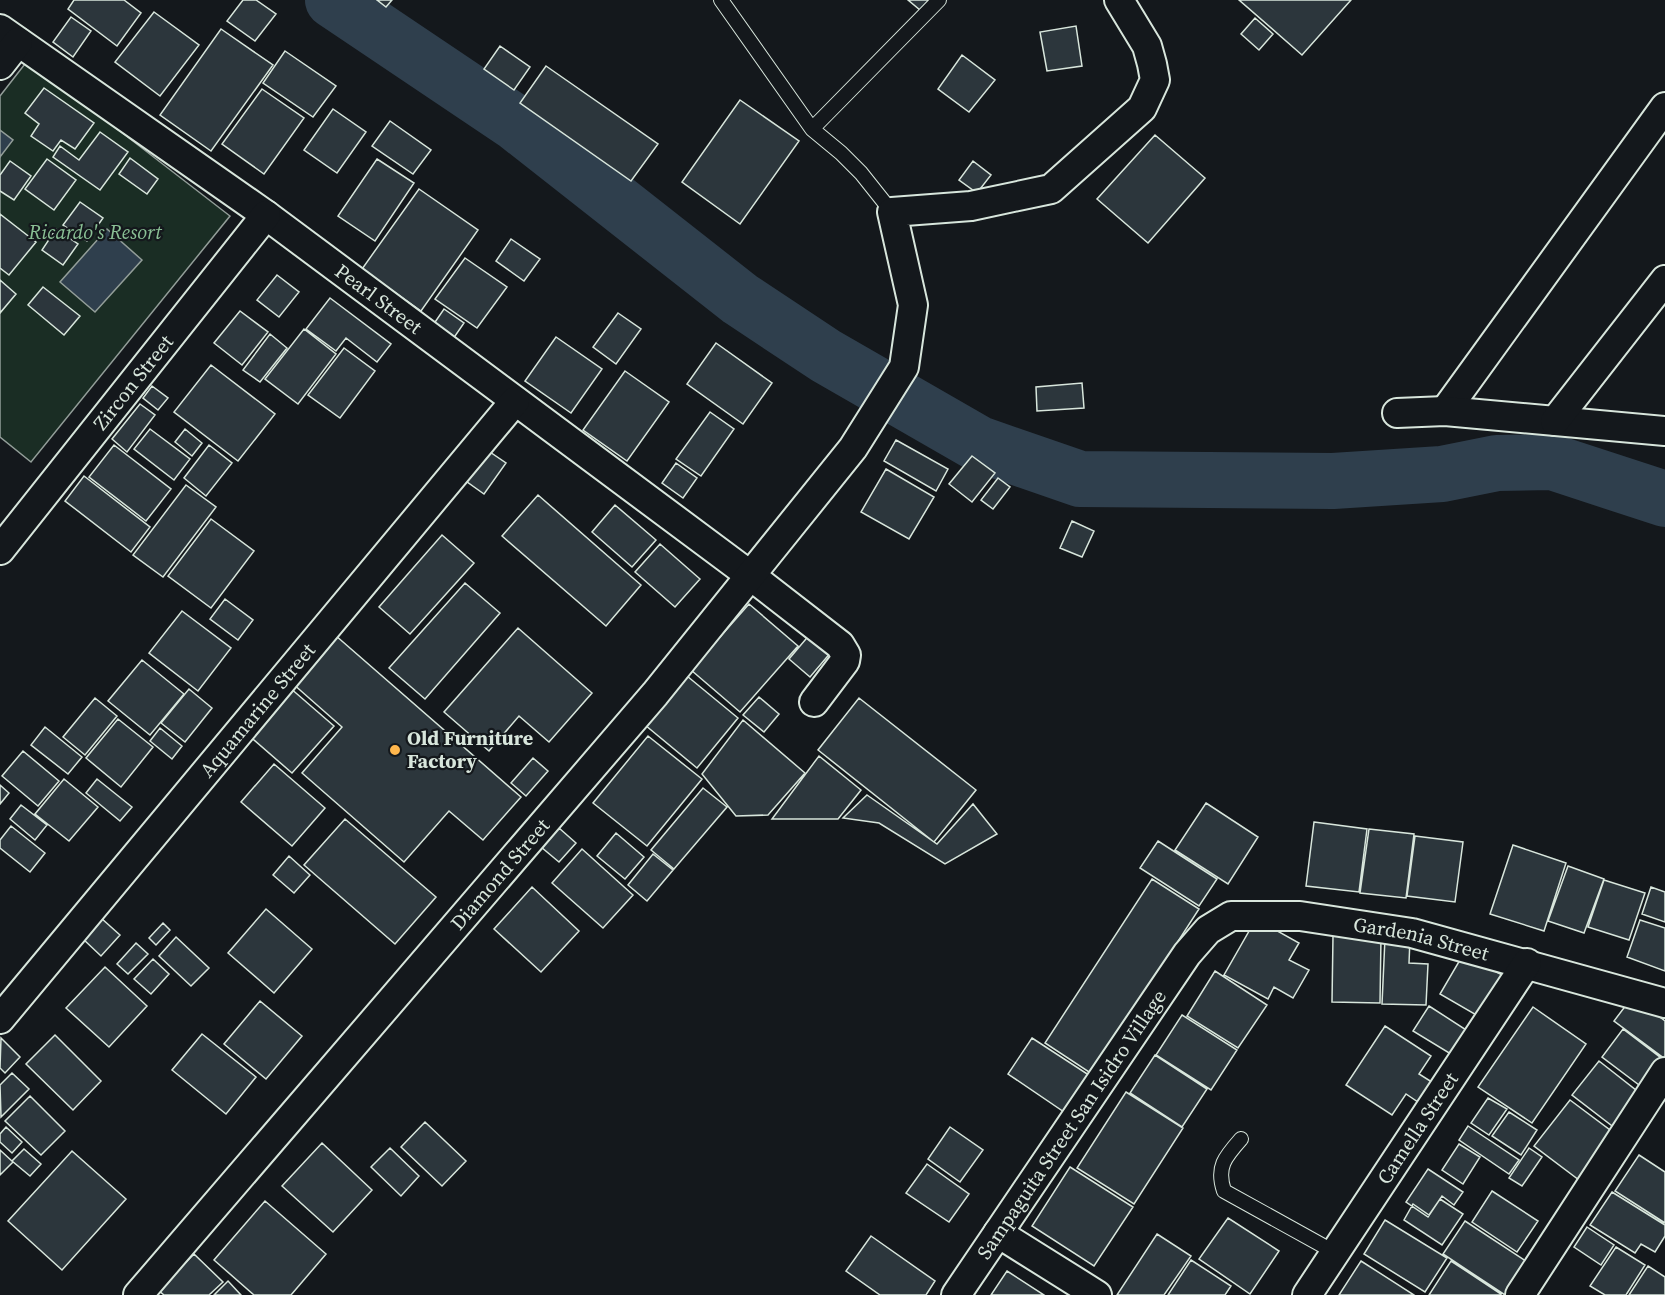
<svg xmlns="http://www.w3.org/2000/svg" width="1665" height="1295" font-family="'Source Serif 4',serif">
<rect width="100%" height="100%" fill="#14181c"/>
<!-- green -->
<path fill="#1a2d24" stroke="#939e99" stroke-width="1.5" d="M28,60L230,216L31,462L0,437V96Z"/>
<!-- water -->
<path fill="#2f3f4d" stroke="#939e99" stroke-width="1.5" d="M0,130L13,140L0,157Z
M107,229L142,260L95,312L60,282Z"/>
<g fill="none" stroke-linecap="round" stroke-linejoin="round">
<!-- river -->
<path stroke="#2f3f4d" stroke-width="56" d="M333,0L516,123L740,299L826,356L979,444L1080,479L1333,481L1442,474L1497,463L1552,462L1665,499"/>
</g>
<!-- building -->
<path fill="#2c363c" stroke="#d8e6dc" stroke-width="1.5" d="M74,0H124L141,13L117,46L68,9Z
M243,0H256L276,14L255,41L227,21Z
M377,0H392L386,7Z
M908,0H929L920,10Z
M1239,0H1351L1302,55Z
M154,12L199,45L160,96L115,62Z
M71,17L91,31L73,57L53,42Z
M1255,18L1273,34L1259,50L1241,34Z
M1076,26L1082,66L1047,71L1040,32Z
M221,29L273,65L211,151L160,115Z
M500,46L530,67L514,90L484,69Z
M285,51L336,86L313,117L263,83Z
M962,55L995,80L969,112L938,89Z
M546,66L658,144L631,181L520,103Z
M44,88L94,123L75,149L61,140L53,151L31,136L39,124L25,113Z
M262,89L304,118L264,174L222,144Z
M740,100L799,141L740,224L682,182Z
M333,109L366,132L337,173L304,150Z
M390,121L431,150L413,174L372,146Z
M100,132L128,152L100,190L53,157L60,146L79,160Z
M1155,135L1205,178L1148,243L1097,199Z
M130,158L158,179L147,194L119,174Z
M47,159L76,180L54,210L25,189Z
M377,159L414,183L375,241L338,216Z
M10,161L31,176L14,200L0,191V175Z
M973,161L991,175L977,193L959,180Z
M419,189L478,230L421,311L362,269Z
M80,202L103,218L87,241L63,225Z
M0,214L36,242L9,275L0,268Z
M56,229L78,244L63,265L42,250Z
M511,239L540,259L524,281L496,261Z
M465,258L507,287L477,328L435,299Z
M277,275L299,292L279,317L257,300Z
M0,280L16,294L0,313Z
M43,287L80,316L64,335L28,305Z
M330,298L391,344L377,362L346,338L336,351L306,329Z
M444,309L464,323L453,339L433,325Z
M240,311L268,332L242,365L214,343Z
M618,313L641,329L616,364L593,347Z
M304,329L336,354L298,404L265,379Z
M270,334L287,348L260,382L243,370Z
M556,337L602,369L571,413L525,381Z
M716,343L772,383L743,424L687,384Z
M344,348L375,371L340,418L308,395Z
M211,365L275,414L238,461L174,412Z
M625,371L669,402L627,461L583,430Z
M1082,383L1084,408L1037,411L1036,387Z
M152,386L168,398L158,410L143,398Z
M140,404L155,415L127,452L112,439Z
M710,412L734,429L701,476L676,459Z
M150,429L190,459L174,480L134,449Z
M185,429L202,443L192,456L175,442Z
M896,440L948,469L936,491L884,461Z
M114,445L171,489L146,521L89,477Z
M209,445L232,463L206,496L184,478Z
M484,448L506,463L484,494L463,479Z
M972,456L995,473L972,502L949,484Z
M676,463L697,478L683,498L662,483Z
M886,469L934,497L909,539L861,512Z
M84,476L150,527L131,552L65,501Z
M998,478L1010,487L993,509L981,500Z
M186,485L216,507L163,577L133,555Z
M538,495L641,585L606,626L502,536Z
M615,505L656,540L632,567L592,532Z
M211,519L254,551L211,608L168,576Z
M1072,521L1094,531L1082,557L1060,548Z
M442,535L474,563L410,634L379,607Z
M660,544L700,579L675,607L635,572Z
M465,583L500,613L425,699L389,668Z
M225,599L253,620L238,640L210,619Z
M749,604L798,646L740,712L691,670Z
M182,611L231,648L198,691L149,653Z
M518,628L592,693L549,742L519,716L489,751L444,712Z
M811,633L832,651L810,677L789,659Z
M335,635L521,797L483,840L449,811L404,862L302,773L342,727L292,683Z
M142,660L184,694L150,735L108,701Z
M687,676L738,718L697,768L645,725Z
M289,687L334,726L292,773L247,734Z
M189,689L212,708L185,742L161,723Z
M759,697L779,714L764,732L743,715Z
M95,698L117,716L85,755L63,737Z
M859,698L976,790L934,842L818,750Z
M118,719L153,747L121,787L86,758Z
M743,720L805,773L768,815L736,816L702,774Z
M45,727L82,757L68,774L31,745Z
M160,728L182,746L172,759L150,741Z
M648,736L702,779L647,846L593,803Z
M23,751L59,781L38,806L2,776Z
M819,756L861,790L838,819H772Z
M533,758L548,771L526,796L511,783Z
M274,764L325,808L292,846L241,802Z
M64,779L98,807L69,841L35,814Z
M97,779L132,807L120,821L86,793Z
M0,785L9,793L0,804Z
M703,788L727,807L674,869L651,850Z
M867,795L937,844L973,804L997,834L945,864L879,823L843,818Z
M1206,803L1258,837L1228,884L1175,850Z
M21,805L47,825L35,840L10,819Z
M345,819L436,897L395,944L304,865Z
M1314,822L1367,829L1359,892L1306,886Z
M11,826L45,853L30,872L0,848V840Z
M559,828L576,843L559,862L541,847Z
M1369,829L1414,834L1406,898L1360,893Z
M616,833L644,857L625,879L597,856Z
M1415,836L1463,842L1455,902L1407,896Z
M1158,841L1217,879L1199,906L1140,868Z
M1513,845L1566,863L1544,931L1490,914Z
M582,849L633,895L603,928L552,883Z
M653,854L673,870L647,901L628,885Z
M289,856L310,875L294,893L273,875Z
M1568,866L1604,879L1584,933L1548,921Z
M1152,879L1199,909L1092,1074L1045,1043Z
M1604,880L1645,893L1629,940L1588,927Z
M532,887L579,931L541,972L494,929Z
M1651,887L1665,892V922L1642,914Z
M266,909L312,949L274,993L228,953Z
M101,918L120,935L101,956L82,938Z
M1256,919L1299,943L1289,960L1309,970L1293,998L1274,987L1268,999L1224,975Z
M1640,920L1665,928V971L1627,957Z
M163,923L170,930L156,945L149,938Z
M1333,936L1381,937L1380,1003L1332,1002Z
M176,937L209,968L191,986L159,956Z
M1385,938L1410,939L1409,963L1428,964L1426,1005L1382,1004Z
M136,943L148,954L128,974L117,964Z
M1464,953L1509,979L1485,1020L1440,994Z
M153,959L169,974L151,994L134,979Z
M105,967L147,1006L109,1047L66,1008Z
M1215,971L1267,1005L1238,1048L1187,1016Z
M1633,996L1665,1021V1059L1614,1021Z
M260,1001L302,1036L266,1079L224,1044Z
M1429,1006L1474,1035L1459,1059L1413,1031Z
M1533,1007L1586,1044L1532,1123L1478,1087Z
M1182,1015L1237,1050L1211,1090L1156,1055Z
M1385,1026L1431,1056L1419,1074L1435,1084L1421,1104L1406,1094L1392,1115L1346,1085Z
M1623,1029L1665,1061L1647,1091L1602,1057Z
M202,1034L256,1077L226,1114L172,1070Z
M55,1035L101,1081L73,1110L26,1064Z
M1,1038L20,1057L5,1073L0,1068Z
M1032,1038L1095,1079L1070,1116L1008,1074Z
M1155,1055L1207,1089L1182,1127L1130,1093Z
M1599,1061L1646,1098L1620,1132L1572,1095Z
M12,1073L29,1089L1,1117L0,1085Z
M1126,1092L1183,1128L1134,1204L1077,1168Z
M30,1096L65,1131L41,1155L5,1121Z
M1488,1098L1507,1109L1489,1135L1471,1123Z
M1570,1100L1614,1133L1579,1180L1534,1146Z
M1509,1112L1537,1130L1521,1155L1492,1136Z
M425,1122L466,1161L442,1186L401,1147Z
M1468,1126L1519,1160L1509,1174L1459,1140Z
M6,1127L22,1142L12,1153L0,1142V1134Z
M950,1127L983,1150L960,1182L928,1159Z
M322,1143L372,1190L333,1232L282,1186Z
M1459,1144L1480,1157L1463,1184L1442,1170Z
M390,1148L419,1176L401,1196L371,1167Z
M1529,1148L1542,1157L1522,1186L1509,1178Z
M24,1149L41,1164L30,1176L12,1161Z
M0,1150L13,1162L0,1175Z
M72,1151L126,1199L62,1270L8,1221Z
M1639,1155L1665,1172V1223L1615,1191Z
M927,1164L969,1194L949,1222L906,1193Z
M1070,1167L1133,1207L1094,1266L1032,1226Z
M1428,1169L1463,1192L1454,1205L1442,1196L1428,1217L1406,1202Z
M1492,1191L1538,1221L1517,1252L1472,1222Z
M1612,1192L1665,1225V1236L1655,1252L1641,1244L1635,1253L1590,1225Z
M1440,1199L1463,1214L1442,1245L1404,1220L1413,1204L1429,1215Z
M265,1201L326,1254L291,1295H254L214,1260Z
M1228,1218L1279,1251L1250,1294L1199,1259Z
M1385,1220L1447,1258L1425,1292L1364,1254Z
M1465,1221L1529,1263L1508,1295H1505L1443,1254Z
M1587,1227L1614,1245L1601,1265L1574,1247Z
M1157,1234L1191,1256L1164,1295H1117Z
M871,1236L935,1281L926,1295H880L846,1271Z
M1616,1247L1645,1265L1626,1295H1605L1590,1286Z
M194,1254L223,1282L209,1295H164L158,1290Z
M1191,1260L1231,1286L1225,1295H1168Z
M1361,1261L1414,1295H1339Z
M1451,1261L1501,1294V1295H1429Z
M1648,1266L1665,1277V1295H1629Z
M1007,1271L1044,1295H991Z
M228,1281L241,1295H214Z"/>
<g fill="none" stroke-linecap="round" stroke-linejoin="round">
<defs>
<path id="service" d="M721,0L812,129L841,153L861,173L892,212
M812,129L939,0
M1241,1139C1225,1157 1216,1167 1224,1191L1336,1253"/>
<g id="minor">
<path id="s1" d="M0,29L266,215L751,576L840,645L846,655L845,661L814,702"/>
<path d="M0,65L18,42"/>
<path d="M1445,411L1665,107"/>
<path d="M1397,413L1445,411L1665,431"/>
<path d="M1555,421L1665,280"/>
<path id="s2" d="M0,550L266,215"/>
<path id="s3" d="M0,1019L515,401"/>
<path d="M998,1233L1097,1295"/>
<path id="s4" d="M138,1295L655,694L853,448L904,367L913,305L892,212L971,206L1051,189L1142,108L1155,80L1152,64L1147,46L1119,0"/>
<path id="s5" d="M956,1295L1187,954L1208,930L1231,916H1300L1412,933L1665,1003"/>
<path id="s6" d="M1307,1295L1527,963"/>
<path d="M1520,1295L1665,1072"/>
</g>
</defs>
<!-- service casing -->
<use href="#service" stroke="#d8e6dc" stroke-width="16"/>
<!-- minor casing -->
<use href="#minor" stroke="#d8e6dc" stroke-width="32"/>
<!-- service -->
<use href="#service" stroke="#14181c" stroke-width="14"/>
<!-- minor -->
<use href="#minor" stroke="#14181c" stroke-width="28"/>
</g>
<!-- markers -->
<circle fill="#ffb74d" stroke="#14181c" stroke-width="2" cx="395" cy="750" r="6"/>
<g text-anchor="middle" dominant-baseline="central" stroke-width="4.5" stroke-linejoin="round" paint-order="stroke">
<!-- park labels -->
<g font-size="20" font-style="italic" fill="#8ac095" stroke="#14181c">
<text x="95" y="232">Ricardo's Resort</text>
</g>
<!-- street labels -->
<g font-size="20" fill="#d8e6dc" stroke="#14181c">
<text stroke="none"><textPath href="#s1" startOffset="465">Pearl Street</textPath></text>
<text stroke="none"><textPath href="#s2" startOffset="214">Zircon Street</textPath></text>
<text stroke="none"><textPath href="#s3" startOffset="402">Aquamarine Street</textPath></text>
<text stroke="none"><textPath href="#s4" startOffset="555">Diamond Street</textPath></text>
<text stroke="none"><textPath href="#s5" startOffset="663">Gardenia Street</textPath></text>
<text stroke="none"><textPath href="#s5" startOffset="206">Sampaguita Street San Isidro Village</textPath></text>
<text stroke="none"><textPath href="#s6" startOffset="200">Camella Street</textPath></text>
</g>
<!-- poi labels -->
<g font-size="20" font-weight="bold" fill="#d8e6dc" stroke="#14181c" text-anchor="start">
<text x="407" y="738">Old Furniture<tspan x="407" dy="23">Factory</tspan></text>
</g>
</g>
</svg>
